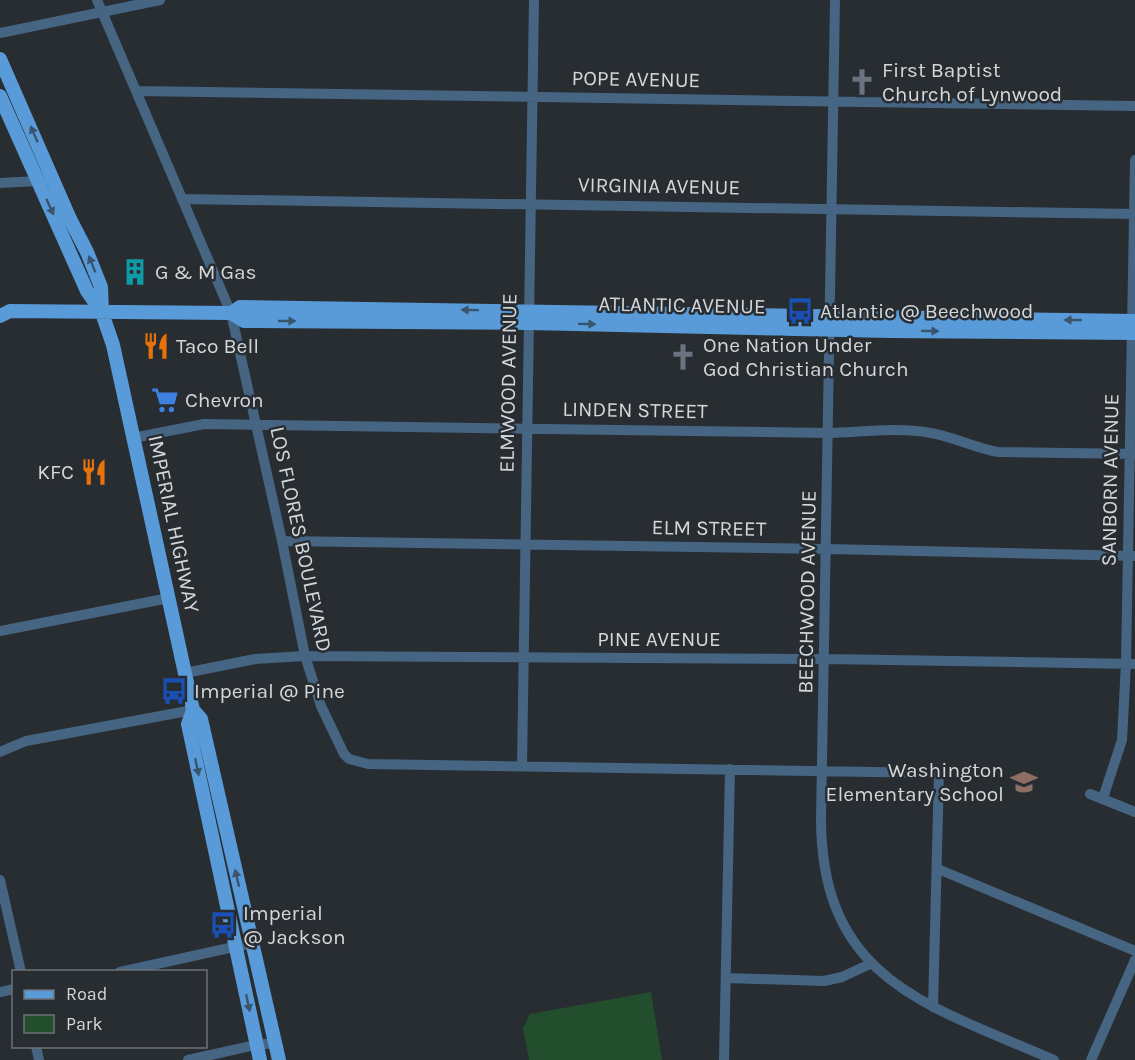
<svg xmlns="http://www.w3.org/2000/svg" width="1135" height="1060" font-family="Karla,sans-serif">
<rect width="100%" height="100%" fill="#282d32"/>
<!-- green -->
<path fill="#224e2d" d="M651,992L662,1060H529L523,1028L530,1014Z"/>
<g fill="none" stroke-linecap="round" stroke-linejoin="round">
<!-- minor -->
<path stroke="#456583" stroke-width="10" d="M97,0L231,313L282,541L305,656L321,706L344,754L349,759L368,764L939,773L933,1007
M835,0L821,820C822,982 929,1005 1054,1060
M0,33L160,0
M137,91L1135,106
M0,183L38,181L53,178
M183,199L1135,214
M133,438L204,424L829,433C862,432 898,427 931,433C954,437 975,448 998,452L1135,454
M282,541L828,549L1135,556
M0,631L169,598
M185,673L255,659L305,656L825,659L1135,664
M0,752L26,741L193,710
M522,766L534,0
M1090,794L1135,812
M1103,798L1122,740L1126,663L1135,160
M938,869L1135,951
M0,880L21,972
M120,972L252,943
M726,978L824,981L842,977L870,964
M0,992L14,989
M36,1046L39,1060
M188,1060L256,1045L275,1043
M724,1060L730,769
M1091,1060L1135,960"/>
<!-- major -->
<path stroke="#589bd8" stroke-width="14" d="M0,59L70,219L87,252L101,287L102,313L113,345L193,710L188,724L260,1060
M0,96L87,291L101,311
M231,313L244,321L529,323L890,331L1135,333
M0,316L10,311L231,313L240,307L1135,321
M193,710L201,719L279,1060"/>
</g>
<!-- one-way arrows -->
<defs><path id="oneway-solid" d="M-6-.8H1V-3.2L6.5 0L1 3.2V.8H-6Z" transform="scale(1.5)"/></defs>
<g fill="#39546c">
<use href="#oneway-solid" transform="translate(34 134) rotate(-114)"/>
<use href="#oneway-solid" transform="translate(50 207) rotate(65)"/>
<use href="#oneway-solid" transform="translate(92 264) rotate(-112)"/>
<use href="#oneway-solid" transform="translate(470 310) rotate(-179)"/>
<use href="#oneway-solid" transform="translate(1073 320) rotate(180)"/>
<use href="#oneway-solid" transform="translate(287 321)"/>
<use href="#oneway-solid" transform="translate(587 324) rotate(1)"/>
<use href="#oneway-solid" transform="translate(930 331) rotate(1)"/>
<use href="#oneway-solid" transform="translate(197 767) rotate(78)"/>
<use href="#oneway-solid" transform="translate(237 878) rotate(-103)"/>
<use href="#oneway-solid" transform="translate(248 1003) rotate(78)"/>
</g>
<!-- icons -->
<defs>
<symbol id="church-bare" viewBox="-9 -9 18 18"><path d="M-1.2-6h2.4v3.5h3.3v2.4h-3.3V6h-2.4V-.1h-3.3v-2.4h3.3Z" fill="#6b7280" stroke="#282d32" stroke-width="2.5" paint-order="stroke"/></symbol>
<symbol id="building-bare" viewBox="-9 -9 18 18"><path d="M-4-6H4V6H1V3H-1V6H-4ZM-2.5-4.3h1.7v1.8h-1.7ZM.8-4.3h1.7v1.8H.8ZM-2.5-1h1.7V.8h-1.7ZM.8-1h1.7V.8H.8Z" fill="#0f9aa8" stroke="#282d32" stroke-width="2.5" paint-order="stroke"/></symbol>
<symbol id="bus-bare" viewBox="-9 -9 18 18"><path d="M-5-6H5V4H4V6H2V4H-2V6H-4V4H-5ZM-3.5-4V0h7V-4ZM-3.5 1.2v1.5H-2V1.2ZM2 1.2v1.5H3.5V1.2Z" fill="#1a4fb4" stroke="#282d32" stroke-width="2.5" paint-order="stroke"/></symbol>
<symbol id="restaurant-bare" viewBox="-9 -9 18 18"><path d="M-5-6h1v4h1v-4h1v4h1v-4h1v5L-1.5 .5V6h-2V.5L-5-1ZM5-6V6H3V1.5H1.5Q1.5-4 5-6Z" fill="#e8710a" stroke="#282d32" stroke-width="2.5" paint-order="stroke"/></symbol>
<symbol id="supermarket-bare" viewBox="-9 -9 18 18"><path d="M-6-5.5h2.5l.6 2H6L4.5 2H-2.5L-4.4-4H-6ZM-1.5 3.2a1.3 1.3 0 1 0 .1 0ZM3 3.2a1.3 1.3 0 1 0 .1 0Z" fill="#3f7fe0" stroke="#282d32" stroke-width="2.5" paint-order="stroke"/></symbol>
<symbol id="school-bare" viewBox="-9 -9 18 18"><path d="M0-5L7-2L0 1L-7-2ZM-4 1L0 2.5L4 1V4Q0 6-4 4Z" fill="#8d6e63" stroke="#282d32" stroke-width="2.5" paint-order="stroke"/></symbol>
</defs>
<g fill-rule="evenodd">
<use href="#church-bare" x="843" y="63" width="38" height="38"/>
<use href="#building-bare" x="116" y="253" width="38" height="38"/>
<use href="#bus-bare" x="781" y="292" width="38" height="38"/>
<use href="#restaurant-bare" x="137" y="327" width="38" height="38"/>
<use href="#church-bare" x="664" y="338" width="38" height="38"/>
<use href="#supermarket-bare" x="146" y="381" width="38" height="38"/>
<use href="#restaurant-bare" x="75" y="453" width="38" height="38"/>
<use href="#bus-bare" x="155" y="672" width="38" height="38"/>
<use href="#school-bare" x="1005" y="763" width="38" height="38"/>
<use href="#bus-bare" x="204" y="906" width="38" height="38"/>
</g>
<g text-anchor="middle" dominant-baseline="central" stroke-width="5" stroke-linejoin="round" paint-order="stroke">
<!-- poi labels -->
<g font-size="21" fill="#d3d7da" stroke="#282d32" text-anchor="start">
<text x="882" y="70">First Baptist<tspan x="882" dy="24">Church of Lynwood</tspan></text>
<text x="155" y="272">G &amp; M Gas</text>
<text x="820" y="311">Atlantic @ Beechwood</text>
<text x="703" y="345">One Nation Under<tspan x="703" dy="24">God Christian Church</tspan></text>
<text x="176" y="346">Taco Bell</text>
<text x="185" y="400">Chevron</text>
<text x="74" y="472" text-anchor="end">KFC</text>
<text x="194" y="691">Imperial @ Pine</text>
<text x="1004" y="770" text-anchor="end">Washington<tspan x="1004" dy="24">Elementary School</tspan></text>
<text x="243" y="913">Imperial<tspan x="243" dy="24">@ Jackson</tspan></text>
</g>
<!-- street labels -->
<g font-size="21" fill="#d3d7da" stroke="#282d32">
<text transform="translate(636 79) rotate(1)">POPE AVENUE</text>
<text transform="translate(659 186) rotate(1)">VIRGINIA AVENUE</text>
<text transform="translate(682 305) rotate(1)">ATLANTIC AVENUE</text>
<text transform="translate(508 383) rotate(-89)">ELMWOOD AVENUE</text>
<text transform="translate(635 410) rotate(1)">LINDEN STREET</text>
<text transform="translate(1110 480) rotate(-89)">SANBORN AVENUE</text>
<text transform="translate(174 524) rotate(78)">IMPERIAL HIGHWAY</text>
<text transform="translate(709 528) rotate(1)">ELM STREET</text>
<text transform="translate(301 539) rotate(78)">LOS FLORES BOULEVARD</text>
<text transform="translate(807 592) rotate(-89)">BEECHWOOD AVENUE</text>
<text x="659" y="639">PINE AVENUE</text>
</g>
</g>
<!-- legend -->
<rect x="12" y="970" width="195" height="78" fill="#282d32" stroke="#6c7175" stroke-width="1.5"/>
<rect x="24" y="990" width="30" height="9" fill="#589bd8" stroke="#6c7175" stroke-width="1.5"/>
<text x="66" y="1000" font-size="18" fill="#d3d7da">Road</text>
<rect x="24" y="1015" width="30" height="18" fill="#224e2d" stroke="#6c7175" stroke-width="1.5"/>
<text x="66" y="1030" font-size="18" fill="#d3d7da">Park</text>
</svg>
